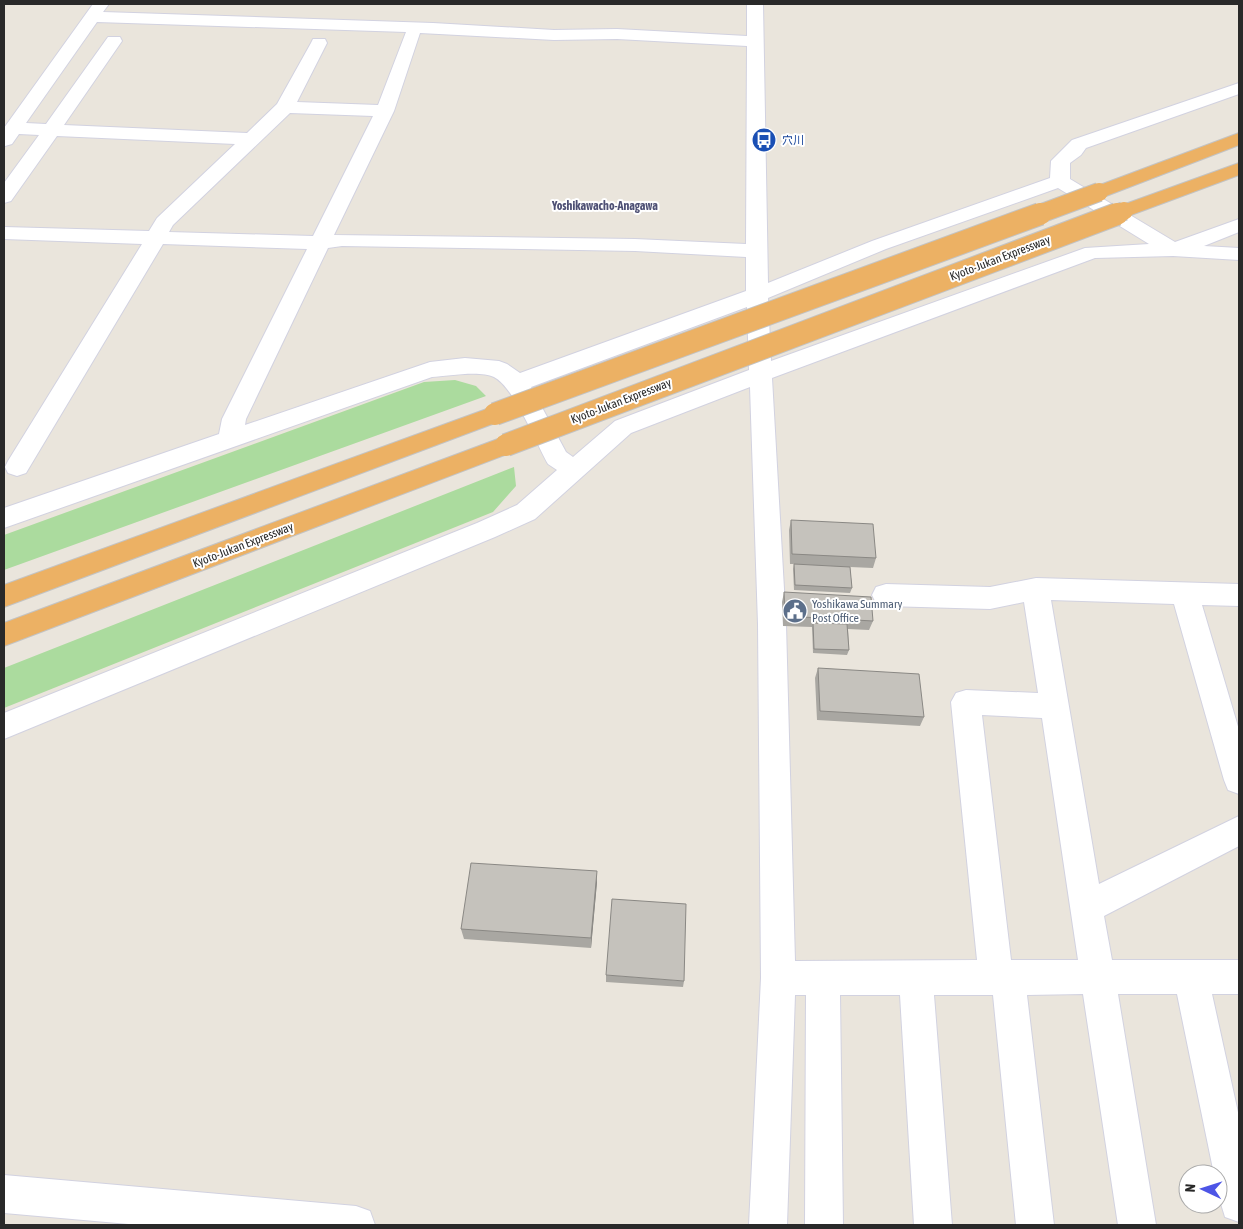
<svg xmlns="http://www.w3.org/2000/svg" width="1243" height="1229" font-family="'Asap Condensed','Noto Sans JP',sans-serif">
<rect width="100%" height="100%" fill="#eae5dc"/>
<!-- green -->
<path fill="#abdb9e" d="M455,380L476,386L486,396L4,570V535L424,382Z
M514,467L516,486L493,512L4,708V668Z"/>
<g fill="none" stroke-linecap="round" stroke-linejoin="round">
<defs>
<path id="minor" d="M93,4H109L103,12L433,23L554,30L617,29L747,36V4H763L768,283L872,241L1050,178L1051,161L1072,140L1239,83V94L1086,148L1081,155L1070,163V179L1175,242L1239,219V232L1204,246L1239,248V260L1173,256L1095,258L772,378L786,624L795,961L977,960L951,702L956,693L966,690L1038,693L1024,602L990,609L886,606L876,603L872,595L876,587L886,584L990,587L1036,578L1239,584V606L1202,605L1239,730V794L1228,790L1224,780L1174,604L1051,600L1099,884L1239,816V846L1104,916L1112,960H1239V994H1212L1239,1117V1222L1225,1217L1218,1194V1174H1214L1177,994H1118L1156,1225H1118L1083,994L1027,995L1054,1225H1016L993,995H934L952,1225H914L900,995H840L843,1225H805L806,995H795L787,1225H749L761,978L758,624L750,387L631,433L535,519L495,537L4,739V713L477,523L517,505L557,470L548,464C536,443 514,387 494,377C480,370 447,376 432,377L4,528V508L219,434L222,419L307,249L163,244L26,473L17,476L8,473L5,467L8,461L142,244L4,239V227L149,231L157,218L235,144L57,136L11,201L4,203V183L39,135L19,134L12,144L5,146L4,128ZM97,22L406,32L378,105L297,102L327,43L325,39H313L311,43L277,104L247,133L64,125L122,41L120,37H108L46,124L26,123ZM420,33L554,40L617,39L747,46L746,244L635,239L334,235L394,111ZM290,113L373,116L313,236L169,232L173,225ZM1058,188L1149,244L1085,248L771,361L768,298L886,249ZM342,246L635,251L746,257V291L520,373L507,364L499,361L465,358L430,362L245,425L246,419L328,248ZM747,307L749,370L615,421L573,457L566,452L531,387ZM982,715L1042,718L1078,960H1011Z
M4,1175L356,1206L370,1211L375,1225H140L4,1213Z"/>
<path id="highway" d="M1239,133V145L1106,196L1099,198L1092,196L1089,192L1092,188Z
M1239,163V175L1131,215L1124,217L1117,215L1114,211L1117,207Z
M495,406L503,408L507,414L503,420L4,607V585Z
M506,436L515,439L518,445L515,451L4,646V623Z"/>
</defs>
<!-- minor casing -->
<use href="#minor" stroke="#d2d2e0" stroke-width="2"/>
<!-- highway casing -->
<use href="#highway" stroke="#c3c3c3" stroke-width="2"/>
<!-- minor -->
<use href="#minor" fill="#fff" fill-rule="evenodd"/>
<!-- highway -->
<use href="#highway" fill="#ecb164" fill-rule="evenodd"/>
<defs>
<path id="highway-bridge-far1" d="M1037,215L1099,192
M1114,215L1124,211"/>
<path id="highway-bridge" d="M495,414L1040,214
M506,445L1117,214"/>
</defs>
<!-- highway-bridge-far1 casing -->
<use href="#highway-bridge-far1" stroke="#c3c3c3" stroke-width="20" stroke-linecap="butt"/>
<!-- highway-bridge casing -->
<use href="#highway-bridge" stroke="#c3c3c3" stroke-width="24" stroke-linecap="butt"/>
<!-- highway-bridge-far1 -->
<use href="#highway-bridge-far1" stroke="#ecb164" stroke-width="18"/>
<!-- highway-bridge -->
<use href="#highway-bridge" stroke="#ecb164" stroke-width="22"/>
</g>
<!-- wall -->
<path fill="#a9a7a2" d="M791,520L876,558L873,568L850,567L852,588L850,593L794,590L793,569L794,564H790L789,530Z
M784,592L873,621L869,630L848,629L849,650L847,655L813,653L812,627L783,626L782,602Z
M818,668L924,717L920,726L817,720L815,678Z
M597,882L591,948L464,939L461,929Z
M606,975L684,981L683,987L606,982Z"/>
<!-- shaded-wall -->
<path fill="#8a8884" d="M597,871V882L591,948V938Z"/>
<!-- building -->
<path fill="#c5c2bc" stroke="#8a8884" d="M791,520L873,524L876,558L792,554Z
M794,564L850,567L852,588L795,585Z
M784,592L871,597L873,621L785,616Z
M813,623L847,624L849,650L814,649Z
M818,668L919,674L924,717L820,711Z
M471,863L597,871L591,938L461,929Z
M612,899L686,904L684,981L606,975Z"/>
<!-- icons -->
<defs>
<symbol id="bus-disc" viewBox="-11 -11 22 22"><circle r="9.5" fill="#1a4fb4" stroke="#fff"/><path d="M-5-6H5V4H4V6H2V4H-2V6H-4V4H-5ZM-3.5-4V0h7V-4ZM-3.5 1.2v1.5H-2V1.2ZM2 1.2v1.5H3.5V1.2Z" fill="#fff"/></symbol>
<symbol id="civic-disc" viewBox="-11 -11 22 22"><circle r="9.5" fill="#5c6f8a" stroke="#fff"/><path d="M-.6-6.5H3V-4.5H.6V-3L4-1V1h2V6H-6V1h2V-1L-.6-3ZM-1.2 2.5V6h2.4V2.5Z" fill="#fff"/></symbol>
</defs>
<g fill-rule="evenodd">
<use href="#bus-disc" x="750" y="126" width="28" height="28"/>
<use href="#civic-disc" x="781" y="597" width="28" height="28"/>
</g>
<g text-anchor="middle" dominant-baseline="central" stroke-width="4" stroke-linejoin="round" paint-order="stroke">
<!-- far-transit labels -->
<g font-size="11" fill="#164399" stroke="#fff" text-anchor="start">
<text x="782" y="140">穴川</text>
</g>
<!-- far-quarter labels -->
<g font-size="12" font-weight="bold" fill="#4e5074" stroke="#fff">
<text x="605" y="206">Yoshikawacho-Anagawa</text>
</g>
<!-- street labels -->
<g font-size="12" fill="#292929" stroke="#fff">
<text transform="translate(1000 258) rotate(-21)">Kyoto-Jukan Expressway</text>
<text transform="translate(621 401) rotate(-21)">Kyoto-Jukan Expressway</text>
<text transform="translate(243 545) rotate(-21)">Kyoto-Jukan Expressway</text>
</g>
<!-- service labels -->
<g font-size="12" fill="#4e5e75" stroke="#fff" text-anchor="start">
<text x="812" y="604">Yoshikawa Summary<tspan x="812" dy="14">Post Office</tspan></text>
</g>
</g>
<!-- border -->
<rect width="1243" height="1229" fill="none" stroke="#292929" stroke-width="10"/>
<!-- north arrow -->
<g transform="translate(1203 1189) rotate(274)"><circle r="24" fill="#ffffff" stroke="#a9a9a9"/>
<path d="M0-4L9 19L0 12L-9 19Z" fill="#4d55e6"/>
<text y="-8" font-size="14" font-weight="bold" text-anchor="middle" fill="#292929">N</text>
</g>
</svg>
